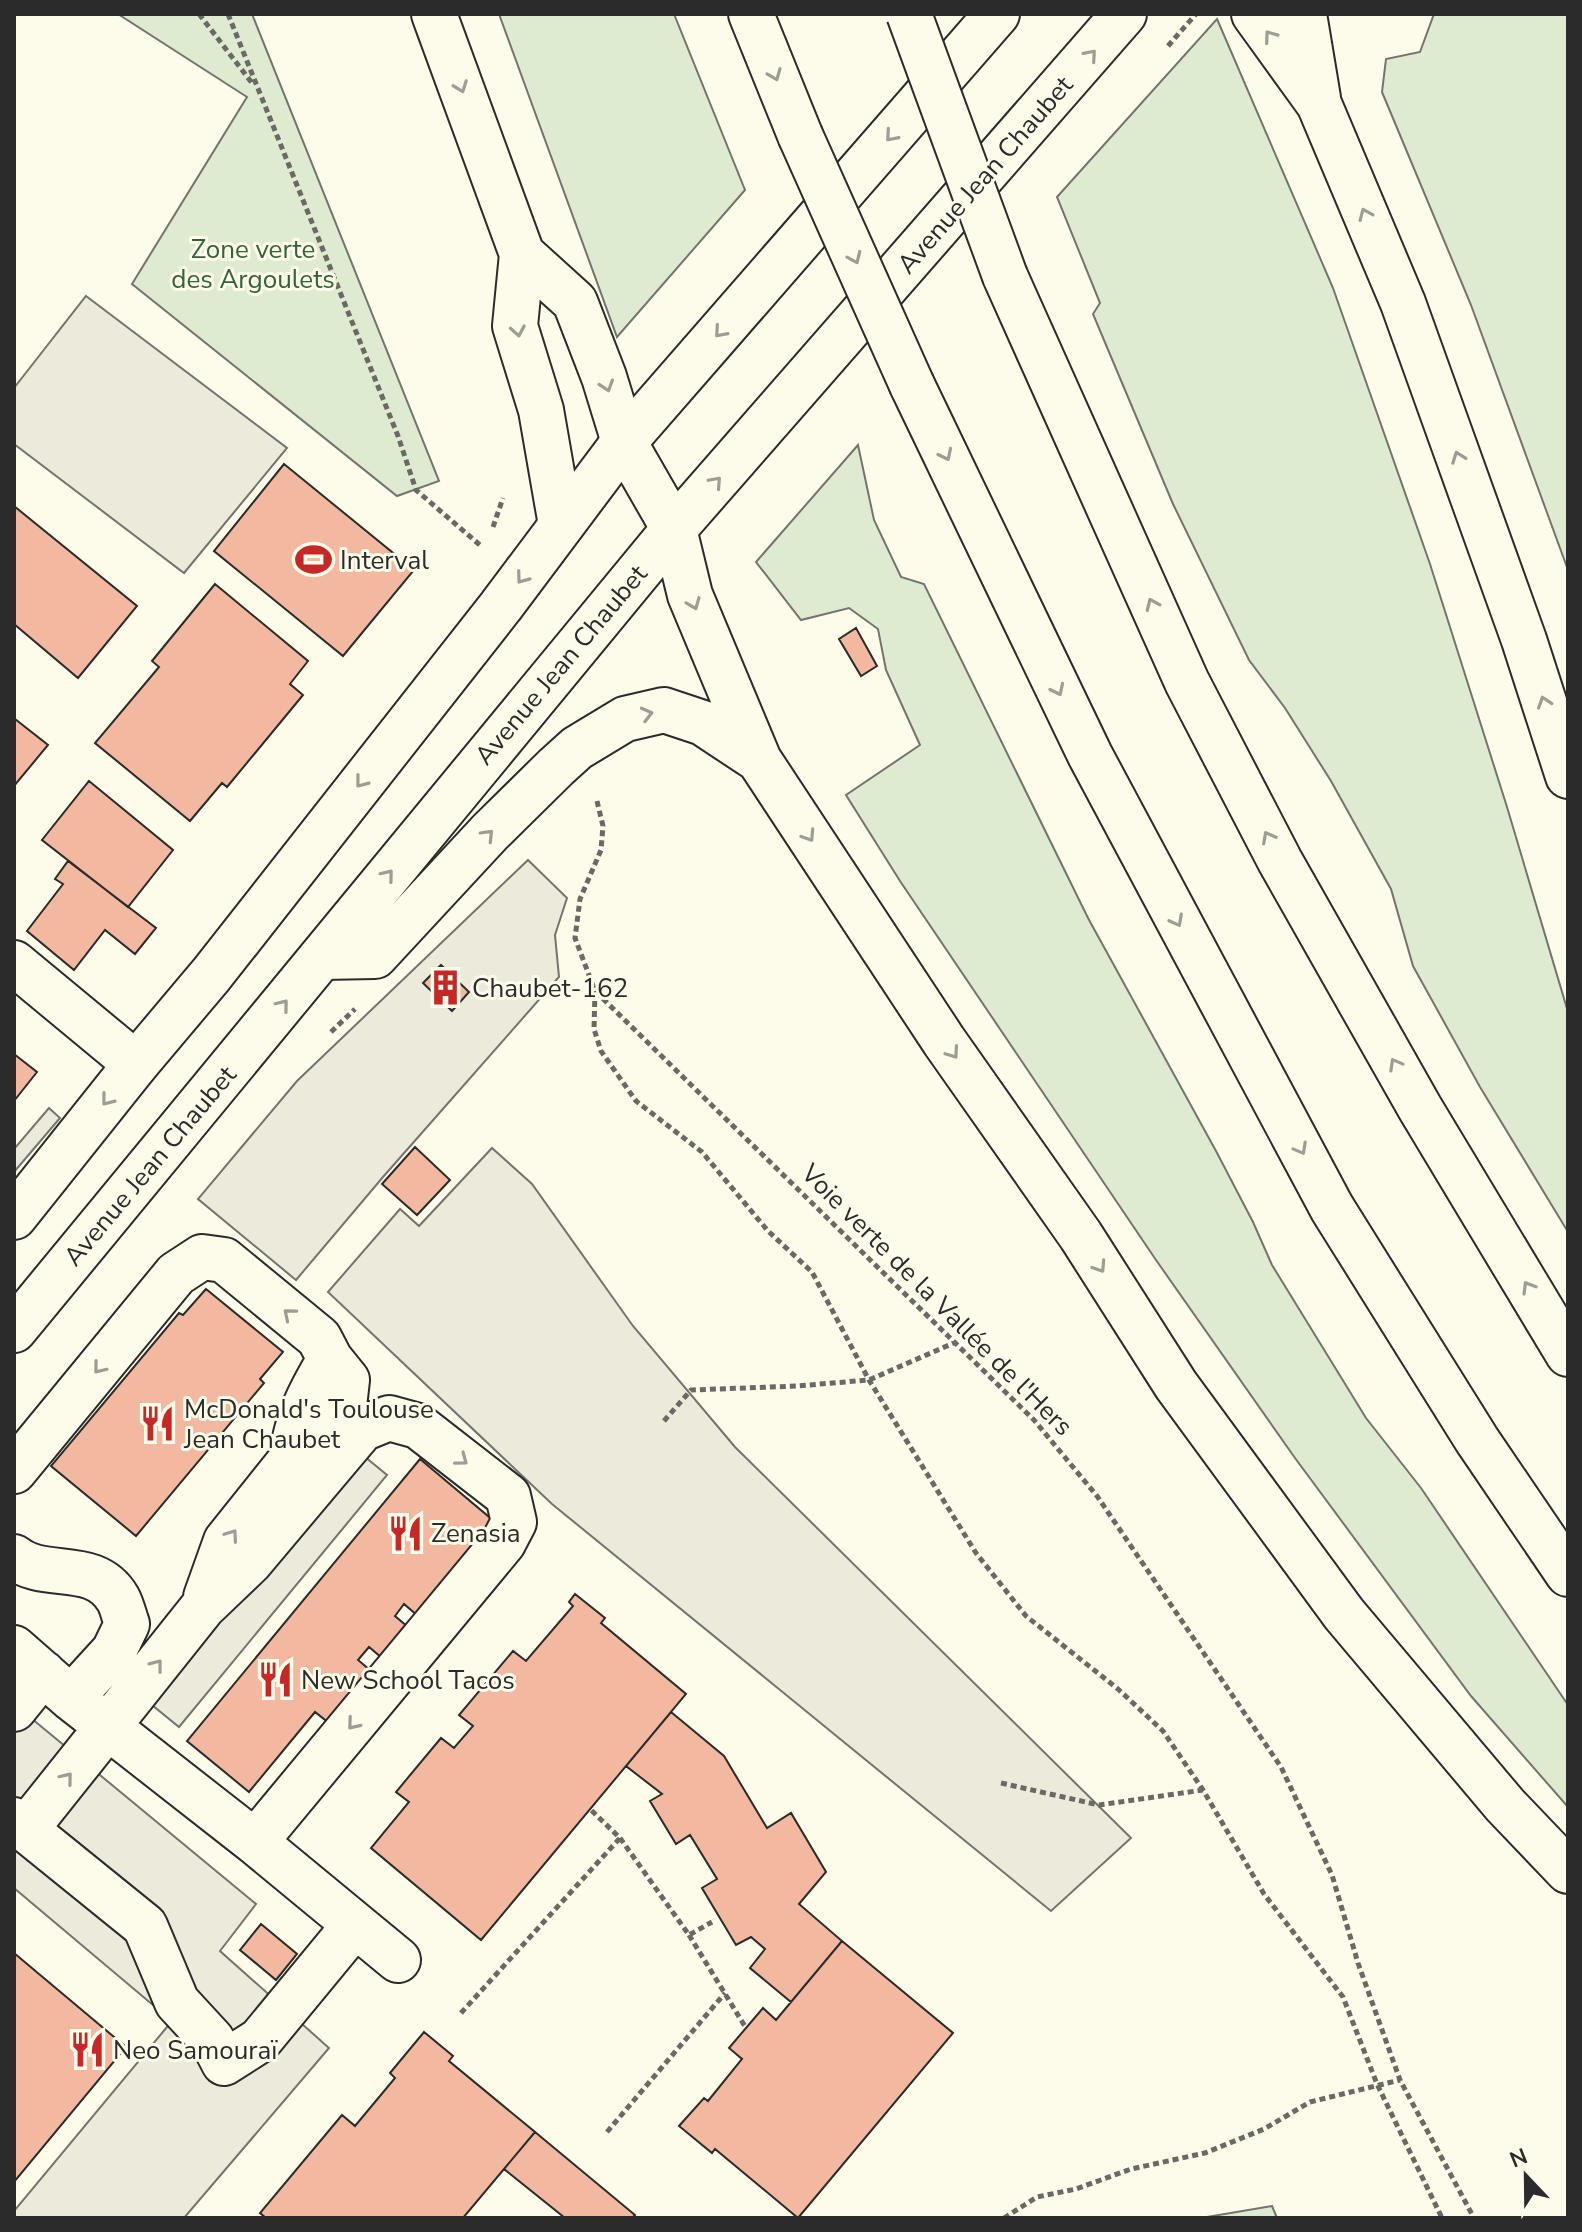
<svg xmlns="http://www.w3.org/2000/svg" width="1582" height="2232" font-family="'Nunito Sans',sans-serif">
<rect width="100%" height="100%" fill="#fdfbea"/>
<!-- green -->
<path fill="#deebd1" stroke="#74746e" stroke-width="2" d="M118,14H252L439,481L397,496L132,284L247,97Z
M499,14H674L745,190L617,337Z
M1434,14H1568V570L1471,305L1382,92L1386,59L1420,52Z
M1217,19L1333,288L1430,564L1507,807L1568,1012V1232L1480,1087L1413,966L1391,889L1331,781L1285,708L1249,660L1173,504L1093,314L1100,303L1057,197Z
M858,445L874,520L901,577L924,584L1088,918L1216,1151L1253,1222L1272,1265L1366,1418L1421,1488L1568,1705V1807L1471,1696L1295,1458L1156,1260L900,881L846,795L920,745L886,670L878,629L849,608L801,620L756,562Z
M1272,2206L1277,2218H1201Z"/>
<!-- parking -->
<path fill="#eceadb" stroke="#74746e" stroke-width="2" d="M86,296L287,448L184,573L14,444V388Z
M528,860L567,898L555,935L559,977L383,1177L296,1280L198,1199L297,1081Z
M49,1108L60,1118L14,1172V1149Z
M492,1148L532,1184L633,1326L735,1447L1131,1838L1051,1911L552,1504L328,1292L400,1209L419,1226Z
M359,1452L387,1475L179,1727L152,1705Z
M14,1704L256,1904L220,1951L329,2048L184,2218H14V2211L172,2021L14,1888Z"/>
<!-- building -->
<path fill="#f2b8a0" stroke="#2b2b2b" stroke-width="2" d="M284,464L414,570L343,656L214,551Z
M14,506L137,606L78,678L14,624Z
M215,584L308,661L290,684L303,695L227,787L222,783L190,821L95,743L159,667L152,661Z
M856,628L877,666L861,676L839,639Z
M15,719L48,745L14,786V720Z
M89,781L173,850L128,907L42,840Z
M68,861L156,928L135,954L105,930L74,970L27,931L63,884L55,879Z
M441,965L469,992L452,1011L423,983Z
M14,1054L37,1072L14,1101Z
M415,1147L450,1180L417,1215L382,1184Z
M206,1289L283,1352L260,1379L264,1383L136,1536L51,1466L179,1313L183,1315Z
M420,1459L495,1522L418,1616L404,1604L395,1616L408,1627L382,1658L369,1647L358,1660L371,1671L329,1723L315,1712L249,1792L187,1741Z
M575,1594L605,1618L601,1623L686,1694L481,1940L371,1848L409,1802L396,1792L441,1738L454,1748L473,1726L459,1715L513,1651L526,1661L573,1606L569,1602Z
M671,1712L724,1756L767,1828L791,1813L826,1872L799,1904L842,1941L791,2002L750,1968L765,1949L751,1937L736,1945L702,1888L717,1879L690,1835L676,1844L650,1801L662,1794L626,1766Z
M261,1924L297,1954L276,1980L240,1950Z
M842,1941L953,2033L798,2218L715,2149L712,2153L679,2126L704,2098L708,2101L742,2059L729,2048L763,2008L776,2020Z
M14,1953L126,2047L14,2182Z
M424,2032L453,2056L449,2061L535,2132L463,2218H266L260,2213L342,2115L355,2126L395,2078L390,2073Z
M535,2132L635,2215L632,2218H565L504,2169Z"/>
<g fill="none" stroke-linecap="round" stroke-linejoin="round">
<defs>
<path id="minor" d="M14,963L136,1064
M290,1461C299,1415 306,1399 330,1359
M14,1471L176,1274L202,1257L224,1260L319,1338L330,1359L347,1380L344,1406L322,1438L290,1461L226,1541L206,1597
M14,1557C45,1582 94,1558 118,1599C122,1606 124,1616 127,1624L114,1651L71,1698
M14,1648L71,1698L255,1842L398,1960
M14,1709L43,1673
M14,1820L145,1926L177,2002L212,2040L224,2063L260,2040L354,1926
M26,1829L203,1607L250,1562L362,1429L389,1418L418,1426L508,1496L514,1522L503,1543L255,1842"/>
<path id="major" d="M14,1217L136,1064L211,975L501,606L624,442L997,14
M14,1330L674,529L1124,14"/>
<path id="highway" d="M434,14L522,254L515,326L541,410L561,525
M751,14L800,135
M1254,14L1319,104L1403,303L1524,640L1568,776
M1304,14L1318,98
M522,254L575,302L604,377L624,442L674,529L690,595L759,760L944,1041L1081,1236L1176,1385L1344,1614L1505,1805L1568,1871
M1005,276L1187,682L1280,861L1420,1108L1568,1354
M912,385L1090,755L1332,1208L1477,1440L1568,1574
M322,957L375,956L490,832L556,767L577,748L625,719L664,710L703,723L759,760"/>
</defs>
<!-- minor casing -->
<use href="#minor" stroke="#2b2b2b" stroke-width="48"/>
<!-- major casing -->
<use href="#major" stroke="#2b2b2b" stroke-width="48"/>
<!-- highway casing -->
<use href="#highway" stroke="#2b2b2b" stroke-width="48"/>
<!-- path -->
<path stroke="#6a6964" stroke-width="5" stroke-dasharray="6 4" stroke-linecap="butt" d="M199,14L252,83
M228,14L398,436L416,490L481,546
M1168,46L1196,14
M493,527L503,498
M597,801L603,826L601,850L580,899L575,938L595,991L1034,1420L1097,1496L1281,1767L1332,1875L1358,1963L1400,2080L1474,2218
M595,991L594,1029L601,1051L636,1101L702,1152L768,1231L812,1272L869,1380L976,1553L1026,1616L1118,1689L1163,1731L1203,1790L1264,1894L1343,1997L1377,2084L1442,2218
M331,1032L355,1009
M664,1421L691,1390L797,1386L869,1380L956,1342
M1001,1783L1099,1805L1203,1790
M620,1838L689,1935L712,1922
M689,1935L746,2028
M461,2013L620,1838L590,1809
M607,2132L725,1993
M1004,2218L1037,2197L1076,2189L1131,2169L1205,2153L1264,2129L1310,2102L1400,2080"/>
<!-- minor -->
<use href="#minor" stroke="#fdfbea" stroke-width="44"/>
<!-- major -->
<use href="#major" stroke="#fdfbea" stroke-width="44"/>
<!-- highway -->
<use href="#highway" stroke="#fdfbea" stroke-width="44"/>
<defs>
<path id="highway-bridge" d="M909,14L1005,276
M800,135L912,385"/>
</defs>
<!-- highway-bridge casing -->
<use href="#highway-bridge" stroke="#2b2b2b" stroke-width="48" stroke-linecap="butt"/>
<!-- highway-bridge -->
<use href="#highway-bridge" stroke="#fdfbea" stroke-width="44"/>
</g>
<!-- one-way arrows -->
<defs><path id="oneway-chevron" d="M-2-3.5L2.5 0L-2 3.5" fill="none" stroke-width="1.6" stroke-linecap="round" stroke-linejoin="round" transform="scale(2)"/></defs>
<g stroke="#9e9d94">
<use href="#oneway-chevron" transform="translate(1270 36) rotate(-126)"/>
<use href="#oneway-chevron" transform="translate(1091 55) rotate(-49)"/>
<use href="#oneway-chevron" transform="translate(775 75) rotate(68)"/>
<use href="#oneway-chevron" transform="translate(461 87) rotate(70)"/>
<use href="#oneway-chevron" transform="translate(891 136) rotate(131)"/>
<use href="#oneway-chevron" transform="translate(1365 214) rotate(-113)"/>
<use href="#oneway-chevron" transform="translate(855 258) rotate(66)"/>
<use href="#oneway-chevron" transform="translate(518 331) rotate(80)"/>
<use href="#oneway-chevron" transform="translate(720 332) rotate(131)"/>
<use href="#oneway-chevron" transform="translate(607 386) rotate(72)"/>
<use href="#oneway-chevron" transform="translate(946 455) rotate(64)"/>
<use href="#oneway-chevron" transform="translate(1458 457) rotate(-110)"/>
<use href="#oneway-chevron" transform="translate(716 482) rotate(-48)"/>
<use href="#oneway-chevron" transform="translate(522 578) rotate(126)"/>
<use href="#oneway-chevron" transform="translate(694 604) rotate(68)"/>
<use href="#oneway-chevron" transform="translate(1152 604) rotate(-114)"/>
<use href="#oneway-chevron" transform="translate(1058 690) rotate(64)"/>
<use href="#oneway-chevron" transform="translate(1544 702) rotate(-108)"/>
<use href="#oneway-chevron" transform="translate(647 714) rotate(-14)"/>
<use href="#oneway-chevron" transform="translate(361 782) rotate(128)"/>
<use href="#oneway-chevron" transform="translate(488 835) rotate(-46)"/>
<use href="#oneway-chevron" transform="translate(809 836) rotate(57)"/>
<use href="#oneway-chevron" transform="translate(1268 837) rotate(-118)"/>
<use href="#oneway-chevron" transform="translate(388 875) rotate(-51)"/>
<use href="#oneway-chevron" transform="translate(1177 921) rotate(62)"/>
<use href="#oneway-chevron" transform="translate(283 1005) rotate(-51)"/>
<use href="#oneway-chevron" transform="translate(953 1053) rotate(55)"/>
<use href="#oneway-chevron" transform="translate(1395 1064) rotate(-119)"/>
<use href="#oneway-chevron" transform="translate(107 1100) rotate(128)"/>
<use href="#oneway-chevron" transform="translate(1301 1149) rotate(61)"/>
<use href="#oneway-chevron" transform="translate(1100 1267) rotate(57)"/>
<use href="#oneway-chevron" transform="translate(1528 1287) rotate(-121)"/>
<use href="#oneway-chevron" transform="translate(289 1314) rotate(-140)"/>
<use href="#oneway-chevron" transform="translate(99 1368) rotate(129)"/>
<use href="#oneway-chevron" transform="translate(462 1460) rotate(37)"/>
<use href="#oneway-chevron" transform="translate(232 1535) rotate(-55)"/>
<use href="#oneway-chevron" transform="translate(157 1665) rotate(-52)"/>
<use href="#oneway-chevron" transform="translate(353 1724) rotate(130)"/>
<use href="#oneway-chevron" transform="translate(67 1778) rotate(-51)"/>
</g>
<!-- icons -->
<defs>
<symbol id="stadium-bare" viewBox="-9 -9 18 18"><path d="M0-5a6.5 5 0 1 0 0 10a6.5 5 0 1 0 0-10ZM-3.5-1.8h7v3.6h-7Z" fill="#c62828" stroke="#fdfbea" stroke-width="2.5" paint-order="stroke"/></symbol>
<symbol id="building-bare" viewBox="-9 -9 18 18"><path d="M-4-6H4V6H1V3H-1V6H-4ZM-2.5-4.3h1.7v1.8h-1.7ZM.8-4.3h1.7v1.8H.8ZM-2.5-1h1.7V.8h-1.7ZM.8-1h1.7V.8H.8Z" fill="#c62828" stroke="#fdfbea" stroke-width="2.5" paint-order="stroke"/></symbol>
<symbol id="restaurant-bare" viewBox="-9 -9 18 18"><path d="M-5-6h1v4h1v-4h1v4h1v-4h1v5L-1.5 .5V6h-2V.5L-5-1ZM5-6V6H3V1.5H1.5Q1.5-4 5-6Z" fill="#c62828" stroke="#fdfbea" stroke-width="2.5" paint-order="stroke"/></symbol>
</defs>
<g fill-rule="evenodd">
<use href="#stadium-bare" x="288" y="534" width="51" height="51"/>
<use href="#building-bare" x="420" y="962" width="51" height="51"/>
<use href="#restaurant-bare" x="132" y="1398" width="51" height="51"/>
<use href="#restaurant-bare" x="380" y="1508" width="51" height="51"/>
<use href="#restaurant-bare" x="250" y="1654" width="51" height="51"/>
<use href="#restaurant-bare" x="62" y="2024" width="51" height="51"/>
</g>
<g text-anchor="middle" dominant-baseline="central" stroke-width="6" stroke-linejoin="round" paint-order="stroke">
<!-- street labels -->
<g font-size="26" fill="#2b2b2b" stroke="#fdfbea">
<text transform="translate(985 175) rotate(-49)">Avenue Jean Chaubet</text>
<text transform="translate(561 665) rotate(-50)">Avenue Jean Chaubet</text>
<text transform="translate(150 1166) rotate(-50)">Avenue Jean Chaubet</text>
<text transform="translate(937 1300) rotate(45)">Voie verte de la Vallée de l'Hers</text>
</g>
<!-- park labels -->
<g font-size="26" fill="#34623c" stroke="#fdfbea">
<text x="253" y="249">Zone verte<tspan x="253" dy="30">des Argoulets</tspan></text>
</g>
<!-- poi labels -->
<g font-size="26" fill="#2b2b2b" stroke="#fdfbea" text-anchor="start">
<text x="340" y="560">Interval</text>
<text x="472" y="988">Chaubet-162</text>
<text x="184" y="1409">McDonald's Toulouse<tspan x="184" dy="30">Jean Chaubet</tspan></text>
<text x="431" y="1533">Zenasia</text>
<text x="301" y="1680">New School Tacos</text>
<text x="113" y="2050">Neo Samouraï</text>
</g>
</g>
<!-- border -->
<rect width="1582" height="2232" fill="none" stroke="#2b2b2b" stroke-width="32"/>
<!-- north arrow -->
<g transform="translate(1526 2176) rotate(338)" stroke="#fdfbea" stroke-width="6" paint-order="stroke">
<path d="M0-6L14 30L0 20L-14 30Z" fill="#2b2b2b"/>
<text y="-12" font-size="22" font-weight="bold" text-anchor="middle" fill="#2b2b2b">N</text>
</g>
</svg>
